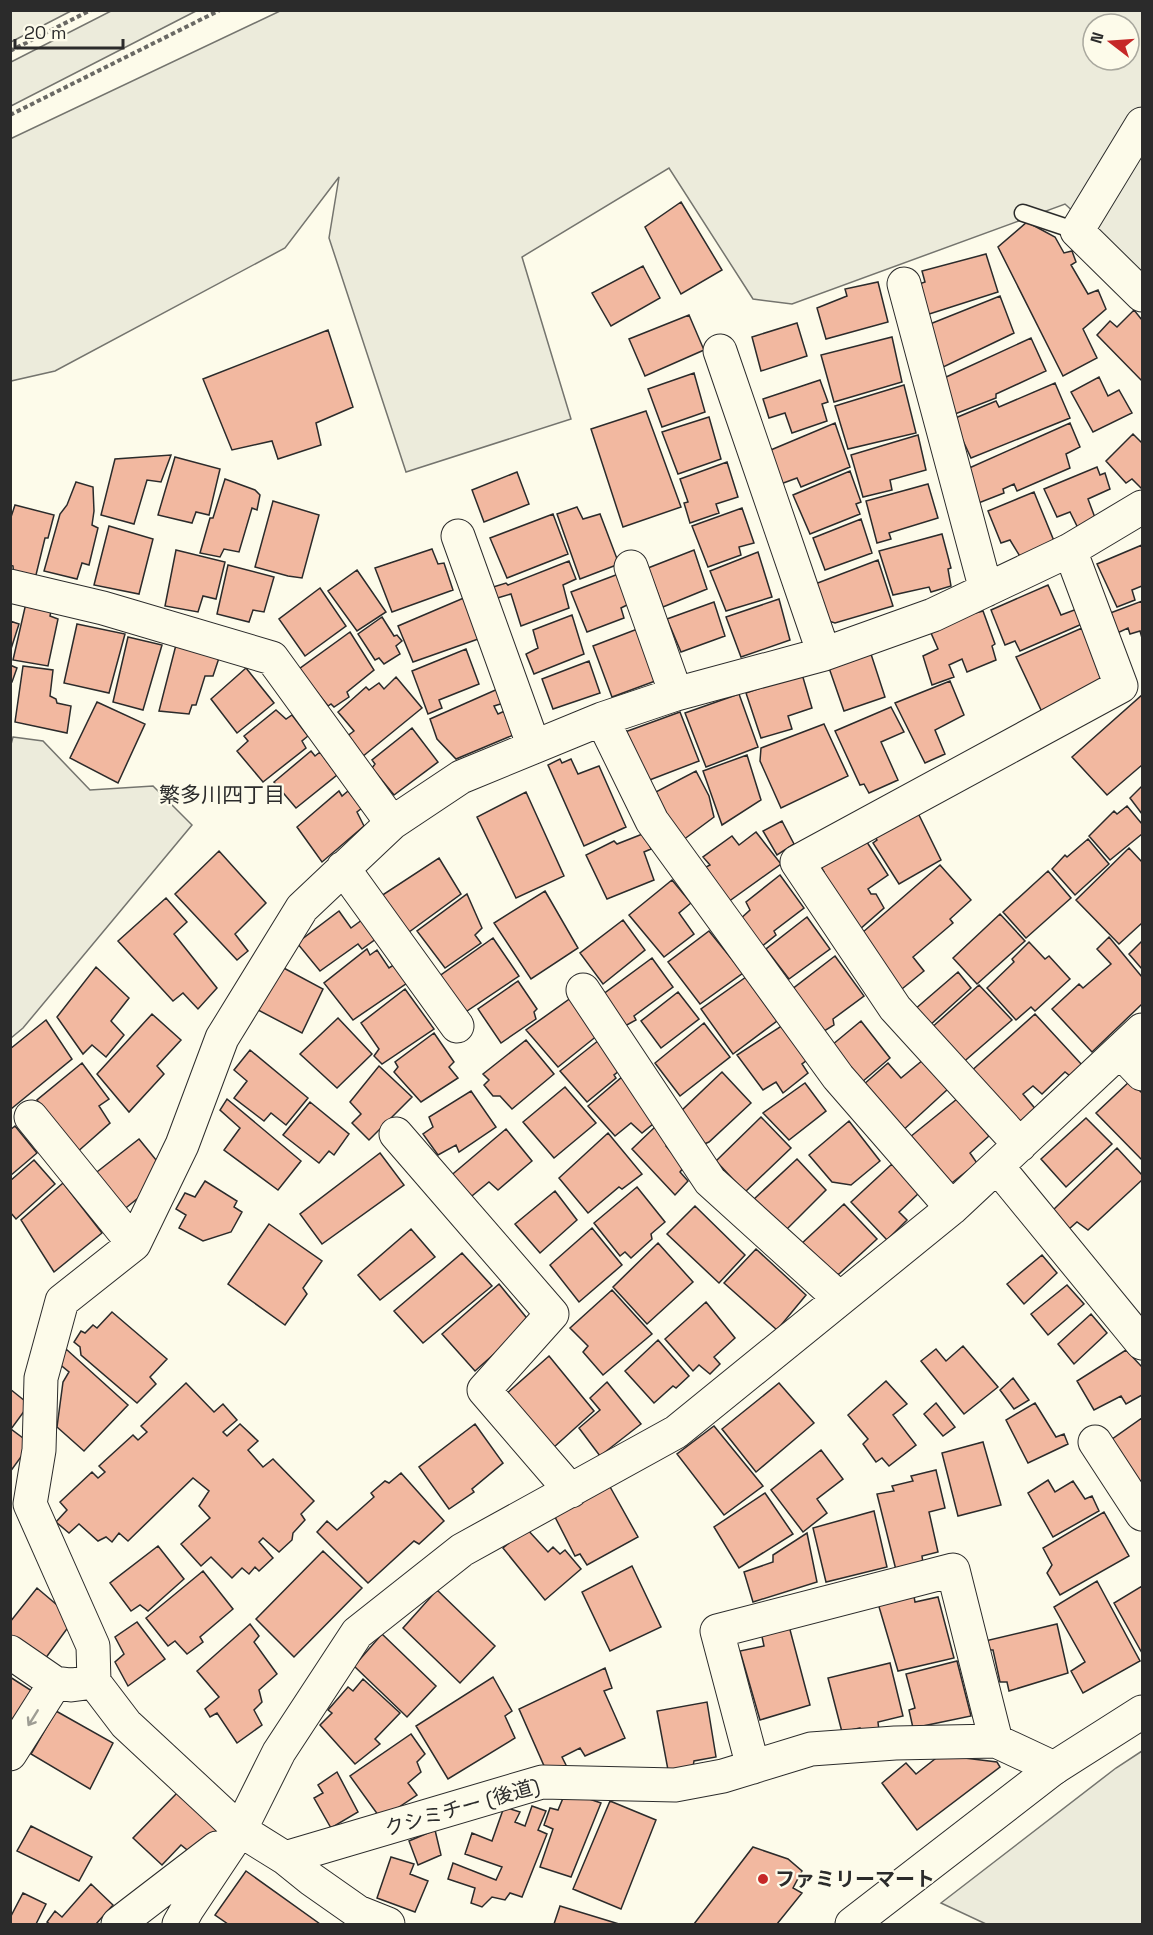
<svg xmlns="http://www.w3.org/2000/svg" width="1153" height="1935" font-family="'Space Grotesk','Noto Sans JP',sans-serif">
<rect width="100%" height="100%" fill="#fdfbea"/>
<!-- green -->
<path fill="#ecebdb" stroke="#74746e" stroke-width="1.5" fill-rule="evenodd" d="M11,10H71V11L11,42Z
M111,11H196L11,106V62Z
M280,11H1142V275L1065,204L792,304L753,299L669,168L522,257L571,419L406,472L329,238L339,177L285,248L55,371L11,381L10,139ZM1093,24H1129V60H1093Z
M13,737L43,741L90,790L153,786L192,825L23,1028L11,1038L10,748Z
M1142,1751V1924H986L941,1903L1116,1768Z"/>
<!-- building -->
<path fill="#f2b8a0" stroke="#2b2b2b" stroke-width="1.5" d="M681,202L722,270L681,294L645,227Z
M1027,222L1055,237L1064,253L1072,251L1076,262L1071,265L1088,294L1098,290L1106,309L1083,329L1097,358L1063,376L998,247Z
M986,254L998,292L923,316L916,285L925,282L922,271Z
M643,266L660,298L611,326L592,293Z
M878,282L888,322L826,339L817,308L847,296L845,289Z
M1000,296L1014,333L935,371L925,326Z
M1134,310L1142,320V381L1097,335L1110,321L1117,327Z
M689,315L704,350L645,376L629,339Z
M797,323L807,356L761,371L752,337Z
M328,330L353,407L316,423L321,445L278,459L272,441L232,450L203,379Z
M892,337L902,382L834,402L821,355Z
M1031,338L1046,371L996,394V398L955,414L944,378Z
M694,373L705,412L662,427L648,389Z
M1099,377L1108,396L1119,390L1132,413L1093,432L1071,392Z
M820,380L828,402L822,404L827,421L792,433L785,413L769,418L763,399Z
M1055,383L1070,418L971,458L953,419L996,401L999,407Z
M904,385L916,433L848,449L835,406Z
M646,411L681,507L623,527L591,429Z
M709,417L721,459L678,474L662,432Z
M835,423L850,467L801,487L797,478L778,485L766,452Z
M1070,423L1080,447L1066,454L1070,468L1017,491L1014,484L1003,489L1004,493L976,504L967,469Z
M1133,434L1142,443V489L1132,479L1126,483L1106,461Z
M918,435L926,470L890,480L892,490L863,497L851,455Z
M171,455L161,482L147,480L134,524L101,515L115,459Z
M175,457L220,469L209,515L196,512L192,523L158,515Z
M727,462L738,497L716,504L719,513L690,523L684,503L688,502L680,479Z
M1097,467L1100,475L1105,473L1110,489L1088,499L1097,523L1079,530L1070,512L1057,517L1044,489Z
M850,471L861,502L856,504L860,514L810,534L793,495Z
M517,472L529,504L484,522L472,490Z
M225,479L255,490L260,495L257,510L252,508L239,552L224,549L220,557L200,553L210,518H213Z
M76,482L93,487L94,511L92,525L98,528L89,565L82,563L77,579L44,571L60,514L67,505Z
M928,484L938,518L889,533L891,539L877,543L866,501Z
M1034,492L1054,541L1021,558L1010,540L1001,543L988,511Z
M273,501L319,515L302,578L288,576L255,567Z
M15,505L54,515L48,538H45L34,583L14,579L13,566L10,565V520Z
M577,507L583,519L600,514L619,564L580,579L557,514Z
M742,508L754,543L739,547L741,555L708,567L692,526Z
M553,514L568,554L507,578L490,538Z
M861,519L872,553L825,570L813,538Z
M109,526L153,539L139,594L94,585Z
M942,534L951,568L948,569L951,586L931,592L929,587L893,595L879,551Z
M1142,545V586L1132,590L1135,600L1117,607L1097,564Z
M432,549L438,564L444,563L453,590L392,612L375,568Z
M176,550L225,562L216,599L203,596L198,612L165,606Z
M694,550L707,589L663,607L648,568Z
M758,552L772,597L726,611L710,571Z
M878,560L893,606L835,623L825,620L815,584Z
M569,561L576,579L563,585L569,608L521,626L511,594L494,599L490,588L506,583L508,585Z
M228,565L274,577L264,612L253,610L249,622L217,614Z
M357,570L386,612L357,631L328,591Z
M621,573L631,603L621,608L624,618L587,632L571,592Z
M1048,585L1061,615L1077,609L1082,624L1020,651L1015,641L1005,645L991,610Z
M320,588L346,626L305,656L279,619Z
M466,597L481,638L413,662L398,626Z
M779,599L790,640L741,657L726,617Z
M1142,601V638L1140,631L1130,634L1128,628L1113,635L1105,615Z
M714,602L725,636L681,652L667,619Z
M26,603L51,611L50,616L58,619L48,666L13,660Z
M974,610L976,613L983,611L995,644L992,646L996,660L967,672L962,659L949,665L954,677L932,685L923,656L938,649L931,633Z
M572,615L584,654L534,674L526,654L538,648L533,630Z
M382,617L394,636L397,635L402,641L396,646L400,654L384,664L379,658L375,660L358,634Z
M10,621L19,624L10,652Z
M77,624L125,634L109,693L64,683Z
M640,628L658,680L612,697L593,646Z
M1082,628L1105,674L1102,685L1042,712L1016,657Z
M350,632L374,670L347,692L349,697L334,707L331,704L328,706L299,669Z
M128,637L162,645L143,710L113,702Z
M177,641L221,652L213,676H205L196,705H192L189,714L159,711Z
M466,649L479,684L439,700L442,708L428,714L412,671Z
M870,651L885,697L844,711L828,665Z
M589,661L600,693L553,709L542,679Z
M10,665L17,668L12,682H10Z
M23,666L53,670L50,696L56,699L57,703L71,706L67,733L15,722Z
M246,668L274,703L237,733L211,699Z
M802,674L812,708L788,716L792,729L761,738L746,693Z
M396,677L422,708L362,757L346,737L354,731L338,712L366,687L369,690L379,683L384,689Z
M950,681L964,715L935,730L945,754L925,763L895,703Z
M500,688L507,702L494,706L498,714L509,709L518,733L456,759L437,739L430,719Z
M739,694L758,747L706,767L685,713Z
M1142,695V765L1107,795L1072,757Z
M97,702L145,724L118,783L70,758Z
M891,707L904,732L881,742L898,780L869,793L864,784L860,785L835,731Z
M276,710L286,719L292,715L308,736L302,741L306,748L263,782L237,751L248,741L244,736Z
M680,712L699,761L647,781L625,732Z
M824,724L848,776L781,808L760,761L761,748Z
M412,728L438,762L394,795L372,768L375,764L372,760Z
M311,751L315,756L320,752L337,775L296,808L274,782Z
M747,755L761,800L722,825L703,771Z
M560,759L562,763L571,759L578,774L599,766L626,827L584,846L548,765Z
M696,771L709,796L714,817L679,843L650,795Z
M1142,786V814L1130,798Z
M339,791L342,796L348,791L362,808L357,812L364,826L322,862L297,827Z
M526,792L564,876L516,898L477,817Z
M1127,806L1142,824V834L1110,860L1089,836L1114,811L1117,814Z
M917,811L941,860L899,884L873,843L877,840L874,835Z
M782,821L794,844L777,855L763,831Z
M756,832L781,864L728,902L704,868L710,865L703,857L732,836L739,845Z
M645,833L651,849L644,852L654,880L607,899L586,855L614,841L617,844Z
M865,839L888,875L868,889L871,894H876L884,908L852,936L817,879L824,872L821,867Z
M1088,839L1109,864L1075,895L1052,869L1065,855L1067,857Z
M1129,848L1142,862V923L1119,944L1076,900Z
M219,851L266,903L235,934L248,951L237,960L175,894Z
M439,858L461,894L405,935L381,896Z
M940,865L971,900L950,919L953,923L913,957L924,971L897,993L855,939Z
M1048,871L1071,898L1026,938L1003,912Z
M780,875L804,908L774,931L776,935L761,947L739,920L750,910L746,902Z
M672,880L691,903L679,913L694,934L664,957L629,915Z
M545,891L578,948L531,979L494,923Z
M467,894L482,928L475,935L481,943L445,968L417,931Z
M166,898L187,922L174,934L217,988L198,1009L183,993L173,1001L118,941Z
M339,911L351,928L366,917L380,936L362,949L358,944L320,971L297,943Z
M1000,914L1025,941L977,984L953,958Z
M807,917L830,949L789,979L766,949Z
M623,920L645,950L603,984L580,953Z
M709,931L743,973L700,1004L668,962Z
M1109,937L1142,977V1004L1092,1052L1052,1009L1079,984L1083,988L1111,964L1097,949Z
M493,938L519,976L464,1013L438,977Z
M1142,941V969L1129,954Z
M1029,942L1045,959L1049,956L1070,979L1035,1011L1031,1007L1016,1020L987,988L1014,962L1012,959Z
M367,949L370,955L377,950L389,968L400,961L413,979L353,1020L324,983Z
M835,956L864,996L833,1019L834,1025L821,1033L791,990Z
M652,958L673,987L634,1016L636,1020L625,1026L602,995Z
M280,966L323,989L302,1033L258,1010Z
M96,967L129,998L111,1021L124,1035L106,1057L92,1045L83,1054L57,1017Z
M958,972L971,988L929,1026L914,1010Z
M746,977L777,1021L733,1054L701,1009Z
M518,981L537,1009L534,1012L536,1019L501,1043L478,1009Z
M979,985L1012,1020L960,1065L929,1030Z
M405,989L434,1029L382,1064L374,1056L379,1049L361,1023Z
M678,992L699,1019L661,1048L641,1021Z
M575,995L603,1031L558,1067L526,1030Z
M152,1014L181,1040L157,1066L164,1074L129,1112L97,1074Z
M1035,1014L1083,1066L1074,1079L1065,1072L1042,1094L1033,1086L1023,1094L1038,1112L1020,1127L969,1073Z
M338,1018L372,1054L337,1088L300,1054Z
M46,1020L72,1059L11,1109L10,1049Z
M861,1021L890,1058L862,1082L832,1045Z
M704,1023L730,1057L680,1096L655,1063Z
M783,1025L807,1060L802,1064L808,1073L783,1093L776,1082L763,1090L737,1055Z
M434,1033L454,1062L449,1067L458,1078L421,1102L394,1072L398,1067L395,1062Z
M526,1040L554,1074L512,1109L500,1096H493L484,1085L489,1080L483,1074Z
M599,1040L619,1071L614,1075L616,1078L587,1102L560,1071Z
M250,1050L308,1098L286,1125L271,1113L264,1121L234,1098L247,1081L234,1070Z
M923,1060L948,1089L900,1133L863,1085L888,1063L901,1078Z
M82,1063L109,1099L99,1106L110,1123L75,1154L37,1100Z
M379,1066L412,1097L369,1140L352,1123L361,1114L350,1102Z
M629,1071L659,1119L642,1133L631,1123L615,1136L588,1106Z
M722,1072L751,1103L709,1142L697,1147L679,1113Z
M1130,1081L1142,1093V1160L1096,1113Z
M805,1083L826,1111L789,1140L763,1113Z
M565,1087L596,1123L554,1158L523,1122Z
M471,1091L496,1127L459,1152L456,1145L438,1155L423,1134L433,1127L429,1117Z
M227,1099L301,1161L278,1190L224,1150L240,1128L220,1110Z
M957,1099L989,1136L970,1153L977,1163L948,1186L910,1137Z
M310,1102L349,1134L334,1155L329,1151L319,1163L283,1135Z
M761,1117L791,1148L745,1192L716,1161Z
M1086,1118L1112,1144L1066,1187L1041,1159Z
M849,1121L880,1161L851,1185L832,1182L809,1155Z
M15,1126L37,1153L10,1176V1130Z
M656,1126L669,1139L666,1146L684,1167L680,1172L688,1181L675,1195L632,1149Z
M506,1129L532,1161L498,1190L489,1182L467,1200L448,1178Z
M608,1133L642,1174L622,1189L619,1187L588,1213L559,1178Z
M139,1139L161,1166L148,1190L122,1211L93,1175Z
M1117,1148L1142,1175V1180L1088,1230L1077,1222L1069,1229L1052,1211Z
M380,1153L404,1185L322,1244L300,1214Z
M797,1159L826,1190L784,1232L753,1200Z
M34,1160L55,1184L16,1219L10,1212V1181Z
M892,1164L919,1193L899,1212L907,1220L887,1240L851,1202Z
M205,1181L237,1201L234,1207L242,1212L231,1232L203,1241L179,1228L186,1215L176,1209L185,1193L195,1197Z
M63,1183L102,1233L54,1272L21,1220Z
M637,1187L665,1222L651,1234L652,1239L631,1258L625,1252L620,1256L594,1223Z
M555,1191L577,1220L540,1253L515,1224Z
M844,1204L877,1239L839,1274H829L799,1246Z
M695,1206L745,1255L719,1283L667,1234Z
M269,1224L322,1261L303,1288L307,1294L285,1325L228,1284Z
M592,1228L622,1265L579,1302L550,1265Z
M411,1229L435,1257L380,1300L358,1275Z
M658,1243L693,1282L647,1324L613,1287Z
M756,1249L806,1295L777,1330L724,1283Z
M462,1253L492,1286L423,1343L394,1311Z
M1042,1255L1057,1273L1024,1304L1007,1284Z
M499,1284L530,1322L475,1371L442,1334Z
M1067,1285L1084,1304L1048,1335L1031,1314Z
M612,1290L652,1334L603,1375L583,1352L588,1346L570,1328Z
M706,1302L735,1338L714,1357L720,1364L710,1374L699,1365L693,1371L665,1339Z
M112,1312L167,1359L150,1377L156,1384L137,1403L81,1355L80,1347L74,1342L81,1331L85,1333L93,1325L97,1328Z
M1091,1314L1107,1333L1074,1364L1058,1344Z
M658,1340L689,1376L676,1388L673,1386L654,1403L625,1371Z
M963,1346L998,1387L964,1414L921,1361L936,1349L946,1361Z
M66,1349L128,1405L84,1451L57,1427L63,1382L69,1372L57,1362Z
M1126,1350L1142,1367V1395L1126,1404L1121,1396L1094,1410L1077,1381Z
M549,1356L594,1411L553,1448L506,1394Z
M1013,1378L1029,1400L1014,1409L1000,1390Z
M886,1381L907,1404L893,1415L916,1445L889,1466L882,1458L876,1462L863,1444L868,1439L848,1415Z
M607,1382L641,1424L600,1456L579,1428L600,1410L590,1398Z
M186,1383L214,1412L223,1404L237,1420L223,1432L227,1436L240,1424L258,1441L248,1450L263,1467L273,1459L314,1501L301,1514L305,1520L293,1533L292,1540L279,1552L263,1538L259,1542L273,1558L259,1571L255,1567L249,1574L242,1568L232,1578L211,1557L201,1566L181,1544L210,1518L199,1506L209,1491L193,1478L128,1541L119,1533L112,1542L106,1537L98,1541L79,1524L69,1533L56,1522L67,1510L60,1502L92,1472L98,1478L105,1472L99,1466L133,1435L138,1440L147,1432L141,1426Z
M779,1383L814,1423L756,1472L722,1429Z
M10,1389L25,1401V1410L11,1429L27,1441L26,1450L10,1472Z
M936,1403L955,1427L943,1436L924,1414Z
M1035,1403L1056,1437L1064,1434L1068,1444L1028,1463L1006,1420Z
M1142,1418V1492L1108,1442Z
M475,1424L503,1463L472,1489L474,1492L449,1509L419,1467Z
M714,1426L763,1486L724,1515L677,1454Z
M983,1442L1001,1505L958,1516L942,1453Z
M821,1450L843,1479L817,1499L827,1513L803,1532L771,1490Z
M936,1470L945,1508L929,1512L938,1552L922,1556L923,1563L896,1570L877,1494L894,1491L892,1486L913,1481L911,1476Z
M401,1473L444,1521L419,1544L414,1541L368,1583L317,1532L327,1521L337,1530L374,1497L371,1493L385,1481L389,1483Z
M1048,1480L1055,1492L1073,1481L1085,1499L1092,1496L1099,1511L1053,1537L1028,1493Z
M609,1485L638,1537L587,1565L580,1554L575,1556L555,1517Z
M765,1493L793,1534L739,1568L714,1527Z
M874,1511L887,1567L826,1582L813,1528Z
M1104,1512L1129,1556L1060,1595L1047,1573L1052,1565L1043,1548Z
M526,1528L548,1552L553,1547L560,1554L565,1550L581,1569L545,1600L503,1548Z
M807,1533L817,1582L753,1602L744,1572L773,1562V1555Z
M158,1546L184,1579L148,1611L140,1605L131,1611L110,1583Z
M323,1551L362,1588L294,1657L256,1619Z
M632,1566L661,1627L610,1651L582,1592Z
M203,1571L233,1609L200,1637L203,1642L187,1654L175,1641L168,1646L146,1618Z
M1097,1581L1140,1661L1083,1693L1071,1671L1085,1662L1054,1607Z
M1142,1586V1653L1114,1603Z
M37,1588L70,1616L69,1626L45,1659L10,1637V1622Z
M437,1590L495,1646L460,1683L403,1628Z
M913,1591L915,1602L938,1597L954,1658L898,1671L877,1600Z
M137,1622L165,1659L128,1686L115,1662L124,1654L115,1637Z
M250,1624L259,1636L254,1642L277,1674L259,1690L262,1702L254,1710L262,1725L237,1743L217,1713L210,1717L205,1709L219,1697L197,1671Z
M1057,1624L1068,1673L1009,1691L1007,1682H1000L993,1650H987L985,1641Z
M789,1626L810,1705L760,1720L740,1651L764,1646L761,1632Z
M382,1634L436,1686L407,1717L354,1666Z
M957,1661L971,1716L913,1728L909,1710L915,1708L906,1674Z
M890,1663L903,1716L878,1722L879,1731L861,1733L860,1728L842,1732L828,1678Z
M605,1668L612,1688L604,1691L625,1738L585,1756L580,1748L562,1757L569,1771L545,1768L519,1709Z
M10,1677L32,1691L10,1723Z
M493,1677L512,1711L505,1716L515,1738L448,1779L416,1726Z
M363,1679L400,1713L375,1739L380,1744L355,1764L320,1725L332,1713L328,1710L348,1687L353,1691Z
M707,1702L716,1757L694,1761L693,1767L668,1770L657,1711Z
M56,1711L113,1743L90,1789L31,1754Z
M411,1734L425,1754L417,1762L421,1772L408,1783L417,1795L381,1819L350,1776Z
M940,1755L997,1762L1000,1767L917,1830L882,1783L906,1763L916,1774Z
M337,1772L358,1812L331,1828L314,1798L323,1793L318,1785Z
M566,1791L601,1803L571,1877L540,1867L553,1829L544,1825L550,1808L558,1810Z
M178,1792L220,1830L191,1853L181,1845L162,1865L133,1838Z
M610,1801L656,1820L621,1909L573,1889Z
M532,1806L546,1811L538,1830L547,1834L522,1897L510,1893L505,1900L492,1897L482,1907L471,1903L475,1888L448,1879L453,1863L496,1880L502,1867L465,1854L472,1833L492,1841L504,1807L520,1812L515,1822L525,1826Z
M31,1826L92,1857L79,1881L17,1851Z
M435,1830L441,1855L418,1865L409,1841Z
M753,1847L788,1859L802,1871L793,1888L802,1893L777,1924H694Z
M391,1857L414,1864L410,1874L428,1881L415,1912L377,1898Z
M246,1871L320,1924H228L215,1915Z
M91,1884L113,1905L96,1924H50L47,1922L55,1911L62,1917Z
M23,1893L46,1904L36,1924H10V1918Z
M560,1906L619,1924H554Z"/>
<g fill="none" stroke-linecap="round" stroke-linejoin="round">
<defs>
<path id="service" d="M1023,213L1077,231"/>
<path id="minor" d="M1142,124L1077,231L1142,295
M904,284L986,590
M720,351L824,654
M458,536L534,747
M631,567L676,694
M10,586L103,608L272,658L392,823
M602,719L652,821L838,1077L952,1208
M343,868L457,1026
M583,990L710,1181L839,1298
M1120,1051L1142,1074
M31,1117L134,1244
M396,1134L552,1314L484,1390L571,1491
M1020,1145L895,1008L797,862L1121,686L1070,550
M997,1166L1142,1343
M1095,1442L1142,1514
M10,1652L55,1683L71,1685L94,1682
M10,1754L55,1683
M753,1767L717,1631L953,1570L996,1741
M285,1858L542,1782L675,1785L723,1776L811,1749L895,1743L996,1741L1054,1768
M118,1924L217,1848
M179,1924L188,1908L240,1830L279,1752L357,1633L462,1550L676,1432L952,1208L1142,1030
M388,1924L358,1912L311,1879L285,1858L240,1830L126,1724L94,1682L93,1646L30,1504L39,1450L41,1378L62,1301L134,1244L182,1145L222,1038L302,908L392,823L461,777L602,719L676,694L824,654L933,615L1070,550L1142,507"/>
<path id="tertiary" d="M852,1924L1054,1768L1142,1712"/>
</defs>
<!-- service casing -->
<use href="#service" stroke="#2b2b2b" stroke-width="19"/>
<!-- minor casing -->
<use href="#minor" stroke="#2b2b2b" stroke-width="35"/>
<!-- tertiary casing -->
<use href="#tertiary" stroke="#2b2b2b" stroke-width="35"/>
<!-- path -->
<path stroke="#6a6964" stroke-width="4" stroke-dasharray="4.5 3" stroke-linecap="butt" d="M10,51L91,10
M10,115L220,10"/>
<!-- service -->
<use href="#service" stroke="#fdfbea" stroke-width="16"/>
<!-- minor -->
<use href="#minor" stroke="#fdfbea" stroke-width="33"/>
<!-- tertiary -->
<use href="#tertiary" stroke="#fdfbea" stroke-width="33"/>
</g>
<!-- one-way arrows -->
<defs><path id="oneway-shaft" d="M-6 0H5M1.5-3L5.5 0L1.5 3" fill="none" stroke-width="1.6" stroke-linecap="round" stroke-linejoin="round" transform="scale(1.5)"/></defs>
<use stroke="#9e9d94" href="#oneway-shaft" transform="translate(33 1718) rotate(122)"/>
<!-- markers -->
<circle fill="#c62828" stroke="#fdfbea" stroke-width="2" cx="763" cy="1879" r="6"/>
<g text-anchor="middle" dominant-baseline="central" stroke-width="4.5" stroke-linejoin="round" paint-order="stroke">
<!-- street labels -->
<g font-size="20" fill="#2b2b2b" stroke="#fdfbea">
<text transform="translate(462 1807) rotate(-16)">クシミチー (後道)</text>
</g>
<!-- poi labels -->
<g font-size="20" font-weight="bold" fill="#2b2b2b" stroke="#fdfbea" text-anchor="start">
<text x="775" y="1879">ファミリーマート</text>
</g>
<!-- neighbourhood labels -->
<g font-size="21" fill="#2b2b2b" stroke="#fdfbea">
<text x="222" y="794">繁多川四丁目</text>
</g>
</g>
<!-- border -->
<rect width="1153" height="1935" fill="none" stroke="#2b2b2b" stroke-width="24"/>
<!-- north arrow -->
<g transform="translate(1111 42) rotate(287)"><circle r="28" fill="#fdfbea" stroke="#a9a89e" stroke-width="1.5"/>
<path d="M0-4.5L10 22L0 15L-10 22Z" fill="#c62828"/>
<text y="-9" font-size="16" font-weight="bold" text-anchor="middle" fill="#2b2b2b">N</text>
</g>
<!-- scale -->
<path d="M15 39v9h108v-9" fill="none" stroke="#2b2b2b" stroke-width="3"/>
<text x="24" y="39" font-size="18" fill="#2b2b2b" stroke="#fdfbea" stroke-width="4.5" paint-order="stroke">20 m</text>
</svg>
